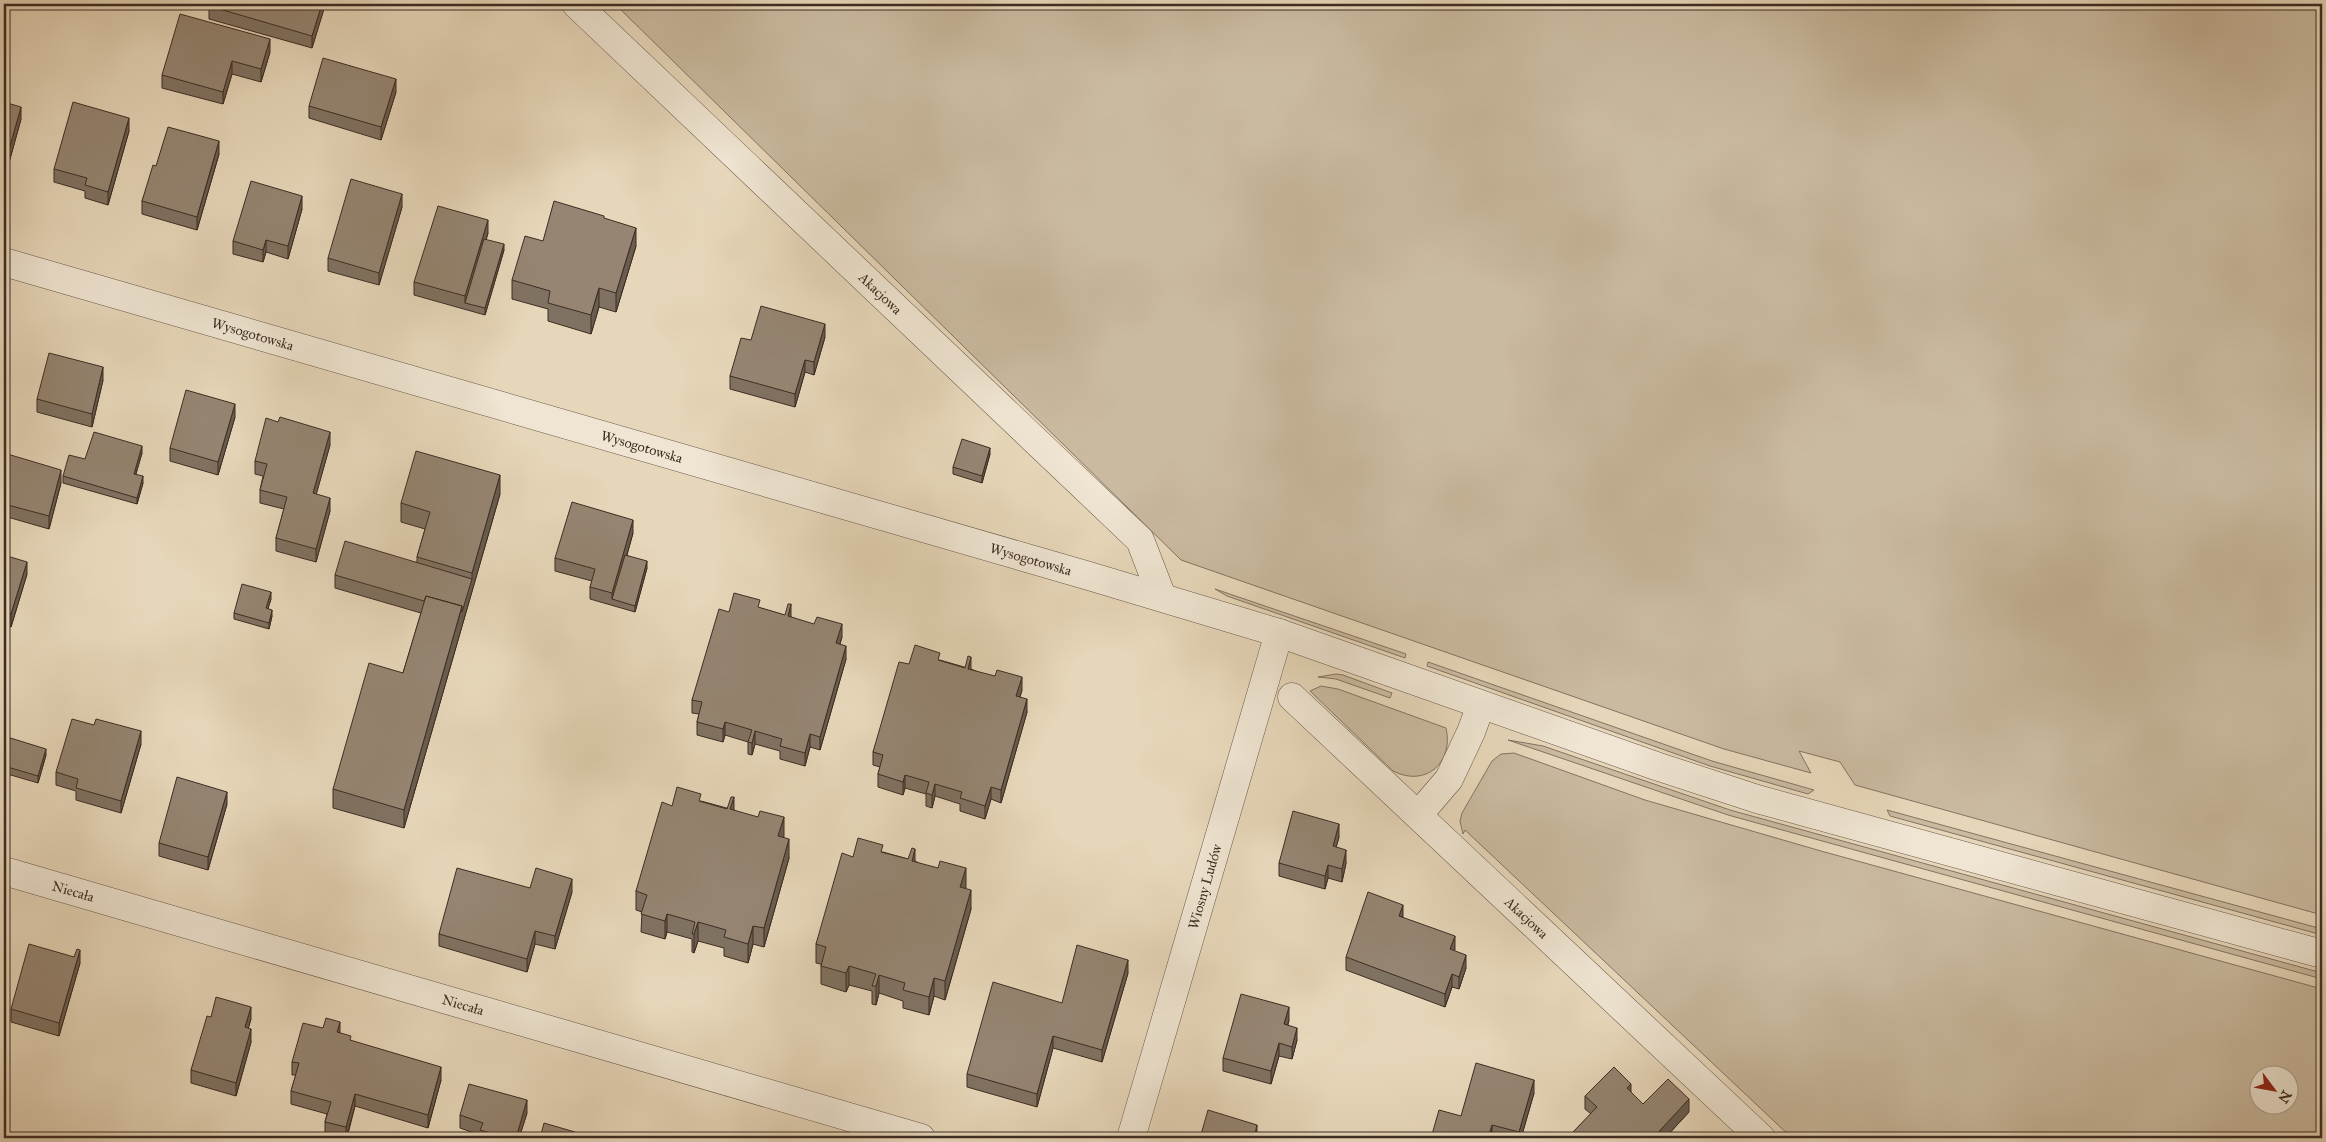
<svg xmlns="http://www.w3.org/2000/svg" width="2326" height="1142" font-family="'IM FELL Great Primer',serif">
<rect width="100%" height="100%" fill="#e7d7ba"/>
<filter id="stains"><feTurbulence type="fractalNoise" baseFrequency=".004" numOctaves="4"/><feColorMatrix values="0 0 0 0 .2 0 0 0 0 .09 0 0 0 0 .02 0 0 0 .5 -.17"/></filter>
<radialGradient id="worn" r=".72"><stop offset=".6" stop-color="#630" stop-opacity="0"/><stop offset="1" stop-color="#630" stop-opacity=".3"/></radialGradient>
<!-- green -->
<path fill="#cabaa0" stroke="#847362" fill-rule="evenodd" d="M615,4H2322V915L1855,785L1840,762L1799,751L1811,773L1724,749L1181,560Z
M1215,589L1406,654L1405,658L1227,596Z
M1428,662L1712,761L1814,790L1808,794L1710,766L1427,666Z
M1336,674L1343,675L1392,693L1390,698L1336,679L1318,677Z
M1321,686L1338,689L1446,728C1454,762 1426,788 1393,771L1310,691Z
M1508,740L1543,746L1730,810L2322,973V979L1728,815Z
M1514,753L1645,800L1821,851L2322,989V1138H1792L1465,830L1463,834L1460,821L1462,813L1492,761L1501,754ZM2258,1074H2288V1104H2258Z
M1887,810L2322,929V935L1890,816Z"/>
<g fill="none" stroke-linecap="round" stroke-linejoin="round">
<defs>
<g id="minor">
<path id="s1" d="M576,4L1140,540L1162,597"/>
<path id="s2" d="M4,262L1089,576L1279,633L1656,766L1757,799L2322,954"/>
<path id="s3" d="M1292,697L1761,1138"/>
<path d="M1419,814L1449,779L1471,732L1481,705"/>
<path id="s4" d="M4,871L921,1138"/>
<path id="s5" d="M1131,1138L1279,633"/>
</g>
</defs>
<!-- minor casing -->
<use href="#minor" stroke="#685749" stroke-width="29"/>
<!-- minor -->
<use href="#minor" stroke="#efe5d2" stroke-width="28"/>
</g>
<!-- wall -->
<path fill="#807262" stroke="#3d2c23" d="M325,4L312,48L209,19V6Z
M270,52L261,82L232,74L223,104L162,88V75Z
M396,92L381,140L309,118V106Z
M4,102L21,119L5,177H4Z
M129,131L108,205L85,198V191L54,182V169Z
M219,154L197,230L142,214V201L156,166Z
M402,207L379,285L328,271V258Z
M302,209L288,259L266,252L263,262L233,254V241Z
M604,218L636,246L616,312L599,307L591,334L548,321V309L512,299V280L543,241Z
M488,233L486,240L504,250L485,315L414,295V282Z
M825,337L814,375L805,372L795,407L730,389V376L751,340Z
M103,380L92,427L37,412V399Z
M235,417L218,475L170,461V448Z
M330,445L316,494L330,511L316,562L276,551V538L284,509L260,503V490L263,476L255,474V461Z
M4,453L61,483L49,529L4,516Z
M142,453L136,474L143,483L137,504L63,483V476L85,459Z
M990,454L982,483L953,474V467Z
M500,494L404,828L333,808V789L403,673L421,613L335,588V575L417,562V557L425,529L401,522V503Z
M633,533L627,555L647,568L635,612L590,599V587L592,581L555,571V558Z
M4,555L27,574L11,627L7,626L4,635Z
M271,599L268,608L272,616L269,629L234,619V613Z
M760,608L791,617L842,637L840,644L846,659L820,750L810,747L805,766L780,759V751L755,744L752,755L748,754V742L725,735L723,742L697,735V722L699,714L692,713V700L729,612Z
M940,660L971,669L1022,690L1020,697L1027,712L1001,803L991,799L985,819L960,811V804L935,796L932,808L926,806V794L905,788L903,795L878,787V774L880,767L873,765V752L909,664Z
M4,730V736L46,755L38,783L4,773Z
M141,744L121,813L76,800V791L56,785V772Z
M701,801L734,810L784,836L783,838L789,858L764,947L753,944L748,963L724,956V948L698,941L694,953L692,952V939L667,932L665,939L641,932L642,912L636,910V891L672,806Z
M227,804L208,870L159,856V843Z
M1339,837L1336,847L1346,863L1342,882L1328,878L1325,889L1279,876V863Z
M883,852L915,861L966,887L965,889L971,909L945,1000L934,996L929,1015L903,1008V1001L879,993L876,1005L872,1004V991L849,985L846,992L821,984V964L816,963V944L853,857Z
M530,888L572,892L555,949L535,944L527,972L439,946V934Z
M1403,918L1455,949L1454,951L1466,968L1459,989L1452,987L1445,1007L1346,970V957Z
M80,963L59,1036L11,1022V1009Z
M1128,973L1102,1062L1053,1048L1037,1107L967,1087V1074L1062,1003Z
M211,1017L251,1019L248,1028L251,1042L236,1096L191,1083V1070Z
M1289,1020L1288,1025L1297,1040L1292,1059L1279,1056L1271,1084L1223,1071V1058Z
M340,1033L351,1041L441,1080L428,1128L355,1106L347,1138H339L325,1135V1122L327,1114L291,1104V1091L296,1075H292V1062Z
M1631,1092L1643,1104L1689,1112L1665,1138H1572V1133L1591,1114L1585,1109V1096Z
M1534,1093L1521,1138H1492L1461,1116Z
M527,1113L519,1138H480V1135L460,1128V1115Z"/>
<!-- shaded-wall -->
<path fill="#685d50" stroke="#3d2c23" d="M322,4H325V6L312,48V36Z
M270,39V52L261,82V69Z
M232,61V74L223,104V92Z
M396,79V92L381,140V127Z
M21,107V119L5,177V164Z
M129,118V131L108,205V192Z
M219,141V154L197,230V217Z
M402,194V207L379,285V273Z
M302,196V209L288,259V246Z
M488,220V233L467,303H465V296Z
M636,228V246L616,312V293Z
M266,240V252L263,262V250Z
M504,244V250L485,315V308Z
M599,288V307L591,334V315Z
M825,324V337L814,375V362Z
M805,360V372L795,407V394Z
M103,367V380L92,427V414Z
M235,404V417L218,475V462Z
M330,432V445L313,506V493Z
M142,446V453L134,480V474Z
M990,448V454L982,483V476Z
M61,470V483L49,529V516Z
M500,475V494L404,828V810L462,606L472,579V573Z
M143,476V483L137,504V498Z
M330,498V511L316,562V549Z
M633,520V533L614,599H612V593Z
M647,561V568L635,612V606Z
M27,562V574L11,627V614Z
M271,592V599L266,615V608Z
M791,604V617L788,616Z
M272,610V616L269,629V623Z
M7,613V626L4,635V623Z
M842,624V637L836,656V643Z
M846,646V659L820,750V737Z
M971,657V670L968,669Z
M1022,677V690L1016,709V696Z
M1027,699V712L1001,803V790Z
M725,722V735L723,742V729Z
M141,731V744L121,813V801Z
M755,731V744L752,755V743Z
M810,734V747L805,766V753Z
M46,749V755L38,783V776Z
M905,775V788L903,795V782Z
M935,784V796L932,808V795Z
M991,787V799L985,819V806Z
M227,792V804L208,870V857Z
M734,797V816L730,809Z
M784,817V836L778,855V836Z
M1339,824V837L1333,859V846Z
M789,839V858L764,947V928Z
M915,849V868L912,861Z
M1346,850V863L1342,882V869Z
M1328,865V878L1325,889V876Z
M966,868V887L960,906V887Z
M572,879V892L555,949V936Z
M971,890V909L945,1000V981Z
M1403,905V917L1399,916Z
M667,914V932L665,939V921Z
M698,922V941L694,953V934Z
M753,926V944L748,963V944Z
M535,931V944L527,972V959Z
M1455,936V949L1450,962V949Z
M80,950V963L59,1036V1023Z
M1466,955V968L1459,989V977Z
M1128,960V973L1102,1062V1050Z
M849,966V985L846,992V973Z
M1452,974V987L1445,1007V994Z
M879,975V993L876,1005V986Z
M934,978V996L929,1015V997Z
M251,1007V1019L245,1040V1027Z
M1289,1007V1020L1284,1037V1024Z
M340,1022V1035L337,1032Z
M1297,1028V1040L1292,1059V1047Z
M251,1029V1042L236,1096V1083Z
M1053,1036V1048L1037,1107V1094Z
M1279,1043V1056L1271,1084V1071Z
M441,1067V1080L428,1128V1115Z
M1534,1080V1093L1521,1138H1519V1132Z
M1631,1084V1097L1627,1088Z
M355,1094V1106L346,1138V1127Z
M1689,1099V1112L1665,1138H1653Z
M527,1100V1113L519,1138H516Z
M1257,1125V1138H1254Z
M1492,1125V1138H1488Z"/>
<!-- building -->
<path fill="#958572" stroke="#3d2c23" d="M209,4H322L312,36L209,6Z
M180,14L270,39L261,69L232,61L223,92L162,75Z
M323,58L396,79L381,127L309,106Z
M4,102L21,107L5,164H4Z
M73,102L129,118L108,192L85,185L87,178L54,169Z
M168,127L219,141L197,217L142,201L153,165L156,166Z
M351,179L402,194L379,273L328,258Z
M251,181L302,196L288,246L266,240L263,250L233,241Z
M554,201L604,216V218L636,228L616,293L599,288L591,315L548,303L550,291L512,280L525,236L543,241Z
M438,206L488,220L465,296L414,282Z
M484,239L504,244L485,308L465,303Z
M761,306L825,324L814,362L805,360L795,394L730,376L741,338L751,340Z
M49,353L103,367L92,414L37,399Z
M186,390L235,404L218,462L170,448Z
M280,417L330,432L313,493L330,498L316,549L276,538L287,497L260,490L267,464L255,461L266,418L278,422Z
M94,432L142,446L134,474L143,476L137,498L63,476L69,455L85,459Z
M962,439L990,448L982,476L953,467Z
M416,451L500,475L472,573L417,557L430,512L401,503Z
M4,453L61,470L49,516L4,504Z
M572,502L633,520L612,593L590,587L595,569L555,558Z
M345,541L472,579L462,612V606L426,596L424,601L335,575Z
M4,555L27,562L11,614L7,613L4,623Z
M625,555L647,561L635,606L612,599Z
M242,584L271,592L266,608L272,610L269,623L234,613Z
M734,593L760,600L758,607L785,615L788,604H791L788,616L814,624L817,617L842,624L836,643L846,646L820,737L810,734L805,753L780,746L782,739L755,731L752,743L748,742L752,730L725,722L723,729L697,722L702,702L692,700L719,609L729,612Z
M426,596L462,606L404,810L333,789L369,663L403,673Z
M915,645L940,653L938,660L965,668L968,656L971,657L968,669L995,676L997,670L1022,677L1016,696L1027,699L1001,790L991,787L985,806L960,798L962,792L935,784L932,795L926,793L929,782L905,775L903,782L878,774L883,755L873,752L899,662L909,664Z
M72,719L94,725L96,719L141,731L121,801L76,788L78,779L56,772Z
M4,736L46,749L38,776L4,766Z
M177,777L227,792L208,857L159,843Z
M677,787L701,794L699,801L727,809L731,797H734L730,809L758,817L760,811L784,817L778,836L789,839L764,928L753,926L748,944L724,937L726,930L698,922L694,934H692L695,922L667,914L665,921L641,914L647,895L636,891L662,802L672,806Z
M1293,811L1339,824L1333,846L1346,850L1342,869L1328,865L1325,876L1279,863Z
M858,838L883,845L881,852L908,859L912,848L915,849L912,861L938,868L940,861L966,868L960,887L971,890L945,981L934,978L929,997L903,990L905,983L879,975L876,986H872L876,974L849,966L846,973L821,966L826,947L816,944L842,853L853,857Z
M457,868L530,888L536,868L572,879L555,936L535,931L527,959L439,934Z
M1368,892L1403,905L1399,916L1455,936L1450,949L1466,955L1459,977L1452,974L1445,994L1346,957Z
M29,944L74,957L77,949L80,950L59,1023L11,1009Z
M1077,945L1128,960L1102,1050L1053,1036L1037,1094L967,1074L993,982L1062,1003Z
M1241,994L1289,1007L1284,1024L1297,1028L1292,1047L1279,1043L1271,1071L1223,1058Z
M216,997L251,1007L245,1027L251,1029L236,1083L191,1070L207,1016L211,1017Z
M326,1018L340,1022L337,1032L351,1036L350,1040L441,1067L428,1115L355,1094L346,1127L325,1122L331,1102L291,1091L299,1063L292,1062L303,1023L323,1028Z
M1476,1063L1534,1080L1519,1132L1492,1125L1488,1138H1431L1439,1110L1461,1116Z
M1614,1067L1631,1084L1627,1088L1643,1104L1668,1079L1689,1099L1653,1138H1577L1572,1133L1597,1107L1585,1096Z
M469,1084L527,1100L516,1138H507L480,1130L483,1123L460,1115Z
M1208,1110L1257,1125L1254,1138H1200Z
M544,1123L575,1132L573,1138H540Z"/>
<g text-anchor="middle" dominant-baseline="central" stroke-width="5" stroke-linejoin="round" paint-order="stroke">
<!-- street labels -->
<g font-size="14" fill="#3d2c23" stroke="#efe5d2">
<text stroke="none"><textPath href="#s1" startOffset="420">Akacjowa</textPath></text>
<text stroke="none"><textPath href="#s2" startOffset="259">Wysogotowska</textPath></text>
<text stroke="none"><textPath href="#s2" startOffset="664">Wysogotowska</textPath></text>
<text stroke="none"><textPath href="#s2" startOffset="1069">Wysogotowska</textPath></text>
<text stroke="none"><textPath href="#s5" startOffset="262">Wiosny Ludów</textPath></text>
<text stroke="none"><textPath href="#s4" startOffset="72">Niecała</textPath></text>
<text stroke="none"><textPath href="#s3" startOffset="322">Akacjowa</textPath></text>
<text stroke="none"><textPath href="#s4" startOffset="478">Niecała</textPath></text>
</g>
</g>
<!-- margin -->
<rect width="2326" height="1142" fill="none" stroke="#e7d7ba" stroke-width="20"/>
<rect x="5" y="5" width="2316" height="1132" fill="none" stroke="#3d2c23" stroke-width="2.5"/>
<rect x="10" y="10" width="2306" height="1122" fill="none" stroke="#3d2c23"/>
<!-- north arrow -->
<g transform="translate(2274 1090) rotate(122)"><circle r="24" fill="#efe5d2" stroke="#a89b8c"/>
<path d="M0-4L9 19L0 12L-9 19Z" fill="#8f2418"/>
<text y="-8" font-size="14" font-weight="bold" text-anchor="middle" fill="#3d2c23">N</text>
</g>
<rect width="100%" height="100%" filter="url(#stains)"/>
<rect width="100%" height="100%" fill="url(#worn)"/>
</svg>
